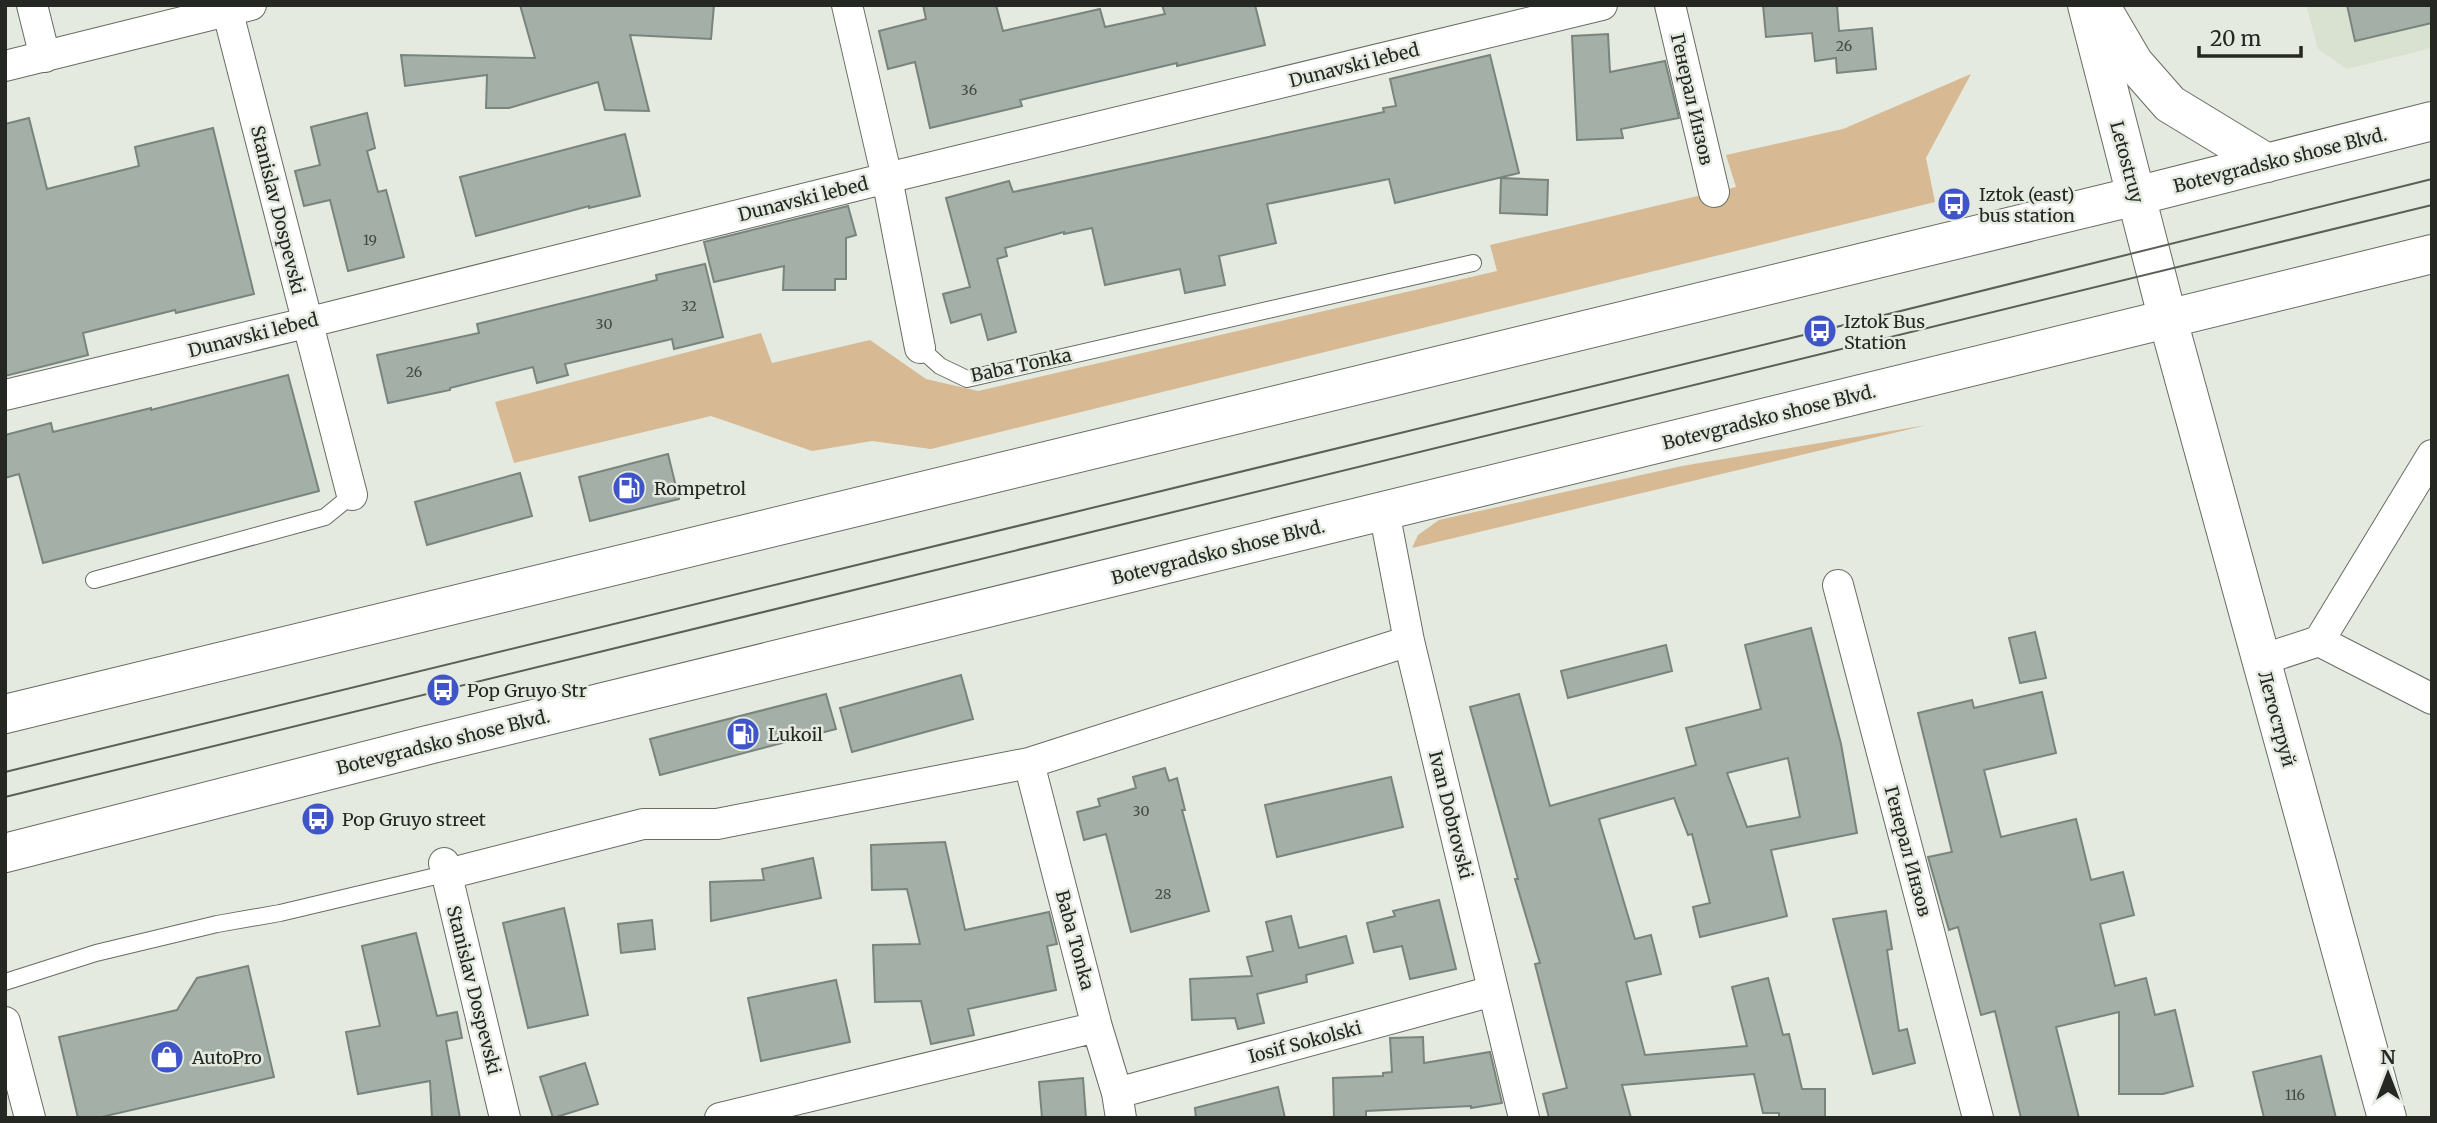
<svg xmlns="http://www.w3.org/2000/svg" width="2437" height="1123" font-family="Merriweather,serif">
<rect width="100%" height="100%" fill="#e4eadf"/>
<!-- built -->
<path fill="#d9e2d0" d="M2306,5H2432V48L2347,69L2318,49Z"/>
<!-- green -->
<path fill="#d7b994" d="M1971,74L1926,158L1935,202L931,449L872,441L812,451L711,416L514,463L495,402L761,333L772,363L870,340L926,379L978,391L1497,271L1490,245L1736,187L1726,155L1843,129Z
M1927,425L1412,548L1418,535L1439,520L1682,466Z"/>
<!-- building -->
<path fill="#a4afa8" stroke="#79847d" stroke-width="2" fill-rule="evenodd" d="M520,5H714L711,39L630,35L649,111L605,110L598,82L509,108H486L487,75L405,86L401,55L535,58Z
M923,5H996L1003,31L1100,9L1105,27L1165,14L1162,5H1255L1265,45L1177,66V63L1020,100L1022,106L930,128L915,62L888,69L879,31L926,19Z
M1763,5H1837L1839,31L1872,28L1876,69L1837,73L1836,58L1815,61L1812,33L1766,37Z
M2347,5H2432V23L2355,41Z
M1608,34L1610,72L1665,61L1679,118L1621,129L1623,138L1577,140L1572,36Z
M1490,55L1519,173L1395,203L1389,179L1267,204L1276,243L1219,256L1225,285L1185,293L1180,269L1105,285L1092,228L1064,234V232L1005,248L1007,256L997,259L1016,332L988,340L981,314L951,323L943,294L970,287L946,198L1009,181L1013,192L1384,112L1383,108L1396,106L1390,79Z
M367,113L375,148L367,151L378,192L386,190L404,257L348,271L330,200L304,206L295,171L320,165L311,127Z
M29,118L47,189L139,166L135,147L213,128L254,294L176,313L175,310L83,333L88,355L5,376V124Z
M625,134L640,196L589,208V206L476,236L460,177Z
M1501,178L1548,180L1547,215L1500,213Z
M848,206L856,235L846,238V279H835V290H783L784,266L714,282L704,242Z
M705,264L723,337L674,349L672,339L565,364L568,375L537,383L533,367L450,388V390L388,403L377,355L479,333L477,324L657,280L656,275Z
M288,375L319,491L43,563L19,474L5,478V435L51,423L53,432L151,408V410Z
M668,454L679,499L590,521L579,477Z
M520,473L532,516L427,545L415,502Z
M1811,628L1841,744L1857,833L1771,850L1787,916L1700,937L1693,907L1710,903L1692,834L1688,835L1674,798L1599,819L1635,939L1651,935L1661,974L1626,982L1645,1055L1747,1046L1732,987L1768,978L1783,1035L1789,1034L1802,1089H1825V1118H1779V1113H1763L1754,1074L1622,1085L1631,1118H1549L1543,1094L1567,1088L1535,964L1540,963L1515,879H1518L1470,707L1519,694L1550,806L1696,765L1686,728L1761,709L1745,645ZM1788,758L1800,817L1747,827L1727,773Z
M2035,632L2046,678L2020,683L2009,638Z
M1666,645L1672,671L1568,698L1561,671Z
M961,675L973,719L852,752L840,708Z
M2042,692L2056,753L1984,770L2001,837L2076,819L2091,880L2123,872L2134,915L2100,924L2115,986L2146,978L2155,1015L2175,1010L2193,1086L2163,1094H2119V1012L2056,1027L2079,1118H2021L1995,1011L1981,1015L1958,927L1949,930L1928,857L1952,852L1918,713L1972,700L1974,708Z
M826,694L836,729L660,775L650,739Z
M1165,768L1169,781L1177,778L1185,810H1182L1209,911L1131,932L1106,834L1084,840L1077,812L1100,806L1098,799L1136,788L1133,777Z
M1391,777L1403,827L1277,857L1265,805Z
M945,842L965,930L1049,912L1057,944L1047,946L1056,990L968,1009L974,1035L931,1044L921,1001L875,1002L873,945L920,944L907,889L872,890L871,845Z
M813,858L821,898L711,921L710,882L764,880L762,869Z
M1439,900L1456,969L1410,979L1402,946L1374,952L1367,923L1395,916L1393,911Z
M564,908L588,1015L528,1028L503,923Z
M1886,911L1892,949L1887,950L1899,1031L1907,1029L1915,1063L1873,1074L1833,919Z
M1291,916L1299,948L1346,936L1353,963L1306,975L1307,982L1257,994L1264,1023L1238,1029L1235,1018L1192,1020L1190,979L1252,976L1247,957L1273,951L1266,922Z
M652,920L655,949L621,953L618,924Z
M416,933L437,1016L457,1012L462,1038L446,1041L460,1118H432L430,1081L358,1094L346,1032L380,1026L362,946Z
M248,966L274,1077L97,1118H78L59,1037L177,1010L197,978Z
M836,980L850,1042L761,1061L748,998Z
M1423,1037L1424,1063L1490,1052L1502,1103L1471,1108V1106L1366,1111V1118H1334L1333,1078L1383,1076V1073L1392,1072L1390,1038Z
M2321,1056L2336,1118H2264L2253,1072Z
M585,1063L598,1104L553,1118L540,1077Z
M1083,1078L1086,1118H1042L1039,1082Z
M1278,1087L1285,1118H1196L1195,1108Z"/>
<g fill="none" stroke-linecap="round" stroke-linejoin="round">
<defs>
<path id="lane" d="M920,348L940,366L967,379L1473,263
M94,580L325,517L352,495
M5,982L96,953L217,924L280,913L453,872"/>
<path id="street" d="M32,5L45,57
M226,5L352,495
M847,5L887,178L920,348
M1670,5L1714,192
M5,66L251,5
M5,395L306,323L887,178L1602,5
M1384,511L1409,641L1524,1118
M1838,585L1978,1118
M2319,641L2432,455
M2261,660L2319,641L2432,699
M1029,763L1097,1027L1117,1093L1121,1118
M444,863L505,1118
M463,870L643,824H717L1029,763L1409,641
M5,1022L30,1118
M1117,1093L1493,991
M720,1118L1097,1027"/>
<path id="secondary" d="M2087,5L2168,320L2387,1118"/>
<path id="primary" d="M2100,5L2134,63L2170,104L2267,163
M5,714L2136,196L2432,121
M5,853L424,746L2432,254"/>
</defs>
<!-- lane casing -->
<use href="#lane" stroke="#686d63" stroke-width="18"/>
<!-- street casing -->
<use href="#street" stroke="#686d63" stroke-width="32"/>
<!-- secondary casing -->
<use href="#secondary" stroke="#686d63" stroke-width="40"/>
<!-- primary casing -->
<use href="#primary" stroke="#686d63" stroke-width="40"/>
<!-- lane -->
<use href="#lane" stroke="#fff" stroke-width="16"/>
<!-- street -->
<use href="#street" stroke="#fff" stroke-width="30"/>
<!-- secondary -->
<use href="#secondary" stroke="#fff" stroke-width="38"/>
<!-- primary -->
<use href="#primary" stroke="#fff" stroke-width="38"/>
<!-- tram -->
<path stroke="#5b5f58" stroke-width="2" d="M5,772L1820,331L2432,179
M5,797L2432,205"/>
</g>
<!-- icons -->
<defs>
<symbol id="bus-disc" viewBox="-11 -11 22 22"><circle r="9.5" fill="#3e54c7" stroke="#e4eadf"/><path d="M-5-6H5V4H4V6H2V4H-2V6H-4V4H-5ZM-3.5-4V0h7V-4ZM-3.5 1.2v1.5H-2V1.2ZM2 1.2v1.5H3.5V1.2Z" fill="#fff"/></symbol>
<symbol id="fuel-disc" viewBox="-11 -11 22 22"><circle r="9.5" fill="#3e54c7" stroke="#e4eadf"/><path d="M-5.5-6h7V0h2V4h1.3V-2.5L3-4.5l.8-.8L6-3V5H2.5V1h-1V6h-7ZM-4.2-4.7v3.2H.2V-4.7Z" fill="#fff"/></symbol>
<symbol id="shop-disc" viewBox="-11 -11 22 22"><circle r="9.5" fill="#3e54c7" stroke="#e4eadf"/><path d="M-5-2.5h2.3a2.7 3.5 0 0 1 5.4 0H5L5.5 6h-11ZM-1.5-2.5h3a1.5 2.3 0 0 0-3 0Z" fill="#fff"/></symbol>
</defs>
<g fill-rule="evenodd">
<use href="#bus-disc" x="1935" y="185" width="38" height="38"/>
<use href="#bus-disc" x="1801" y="312" width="38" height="38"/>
<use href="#fuel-disc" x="610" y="469" width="38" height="38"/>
<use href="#bus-disc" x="424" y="671" width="38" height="38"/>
<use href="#fuel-disc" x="724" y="715" width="38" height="38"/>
<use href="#bus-disc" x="299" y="800" width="38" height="38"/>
<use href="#shop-disc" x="148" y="1038" width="38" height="38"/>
</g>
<g text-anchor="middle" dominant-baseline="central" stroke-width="5" stroke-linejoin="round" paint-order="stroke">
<!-- number labels -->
<g font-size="14" fill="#444944">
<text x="1844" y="46">26</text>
<text x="969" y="90">36</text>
<text x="370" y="240">19</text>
<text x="689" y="306">32</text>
<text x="604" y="324">30</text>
<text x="414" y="372">26</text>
<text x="1141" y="811">30</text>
<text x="1163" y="894">28</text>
<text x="2295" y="1095">116</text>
</g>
<!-- street labels -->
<g font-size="18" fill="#242722" stroke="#e4eadf">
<text transform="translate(1354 65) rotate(-14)">Dunavski lebed</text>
<text transform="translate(1692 99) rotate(77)">Генерал Инзов</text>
<text transform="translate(2280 160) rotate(-14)">Botevgradsko shose Blvd.</text>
<text transform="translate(2127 162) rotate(75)">Letostruy</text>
<text transform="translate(803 199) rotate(-14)">Dunavski lebed</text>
<text transform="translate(278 210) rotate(76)">Stanislav Dospevski</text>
<text transform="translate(253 335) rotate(-14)">Dunavski lebed</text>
<text transform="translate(1021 365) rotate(-12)">Baba Tonka</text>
<text transform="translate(1769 417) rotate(-14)">Botevgradsko shose Blvd.</text>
<text transform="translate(1218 552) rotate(-14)">Botevgradsko shose Blvd.</text>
<text transform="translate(2277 719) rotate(75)">Летоструй</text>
<text transform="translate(443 742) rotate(-14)">Botevgradsko shose Blvd.</text>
<text transform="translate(1451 815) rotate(76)">Ivan Dobrovski</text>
<text transform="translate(1908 851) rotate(75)">Генерал Инзов</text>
<text transform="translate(1075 940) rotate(75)">Baba Tonka</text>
<text transform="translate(474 990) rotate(76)">Stanislav Dospevski</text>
<text transform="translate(1305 1042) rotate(-15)">Iosif Sokolski</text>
</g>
<!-- poi labels -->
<g font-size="18" fill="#242722" stroke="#e4eadf" text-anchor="start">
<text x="1979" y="194">Iztok (east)<tspan x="1979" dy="21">bus station</tspan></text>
<text x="1844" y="321">Iztok Bus<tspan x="1844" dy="21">Station</tspan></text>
<text x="654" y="488">Rompetrol</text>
<text x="467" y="690">Pop Gruyo Str</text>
<text x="768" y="734">Lukoil</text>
<text x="342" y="819">Pop Gruyo street</text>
<text x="192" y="1057">AutoPro</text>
</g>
</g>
<!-- border -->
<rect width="2437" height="1123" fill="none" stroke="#242722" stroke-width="14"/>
<!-- north arrow -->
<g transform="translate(2388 1074)" stroke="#e4eadf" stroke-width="5" paint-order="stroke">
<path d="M0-5L12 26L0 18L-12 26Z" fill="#242722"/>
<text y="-10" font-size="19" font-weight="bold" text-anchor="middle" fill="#242722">N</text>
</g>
<!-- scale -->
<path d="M2199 46v10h102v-10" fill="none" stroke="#242722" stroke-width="3.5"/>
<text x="2210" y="46" font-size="21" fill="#242722" stroke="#e4eadf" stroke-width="5" paint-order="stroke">20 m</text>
</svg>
